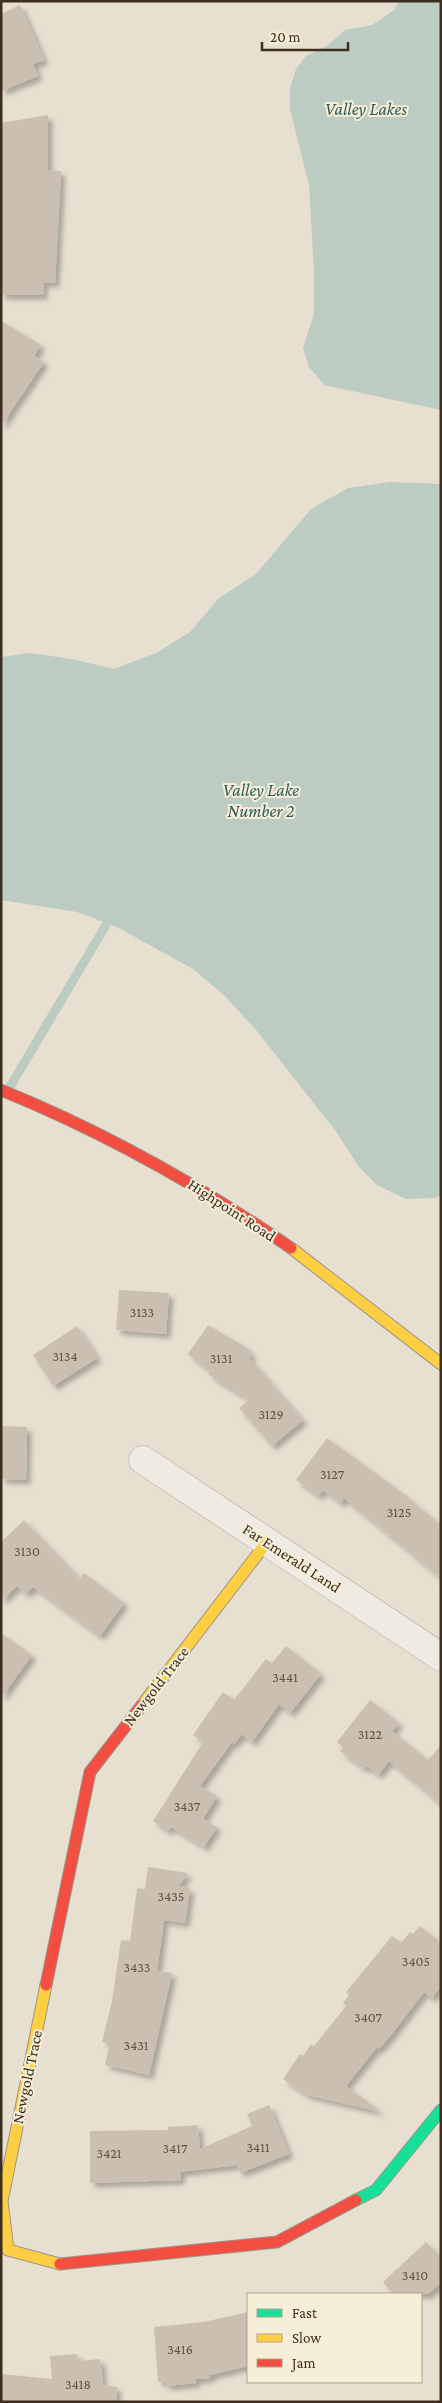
<svg xmlns="http://www.w3.org/2000/svg" width="442" height="2403" font-family="'Crimson Pro',serif">
<defs>
<filter id="shadow"><feDropShadow dx="4.5" dy="4.5" stdDeviation="2.5" flood-color="#0004"/></filter>
</defs>
<rect width="100%" height="100%" fill="#e7e0d1"/>
<!-- water -->
<path fill="#bcccc2" d="M399,1H441V410L324,385L309,367L303,348L314,314V272L309,185L290,109V88L296,69L306,56L327,46L345,30L372,25L393,11Z
M390,482L441,484V1195L435,1198L406,1199L377,1185L359,1167L335,1130L256,1030L224,995L193,969L117,927L77,912L1,900V657L30,653L72,659L114,669L156,653L190,632L219,598L256,574L311,509L348,488Z"/>
<g fill="none" stroke-linecap="round" stroke-linejoin="round">
<!-- stream -->
<path stroke="#bcccc2" stroke-width="9" d="M8,1090L106,925"/>
</g>
<!-- building -->
<path fill="#cbbfb2" filter="url(#shadow)" d="M20,5L44,60L33,64L38,76L1,91V14Z
M48,115V170L61,171L55,283L44,282L43,295H1V123Z
M1,321L41,345L34,356L44,362L1,426Z
M119,1290L169,1293L166,1334L116,1330Z
M208,1325L249,1349L247,1351L252,1354L249,1358L303,1420L272,1446L239,1408L249,1400L208,1374L210,1371L188,1354Z
M77,1326L97,1358L53,1386L33,1355Z
M1,1426L27,1427L26,1480L1,1479Z
M327,1438L401,1492L441,1525V1578L344,1498L341,1503L323,1490L318,1496L296,1480Z
M24,1520L80,1579L84,1573L124,1603L100,1636L33,1587L26,1594L17,1586L1,1601V1542Z
M1,1633L32,1655L1,1698Z
M286,1646L321,1674L290,1713L279,1704L252,1742L242,1734L234,1744L232,1742L200,1786L217,1796L203,1819L217,1827L204,1847L171,1827L168,1831L153,1821L203,1742L193,1735L223,1692L234,1700L266,1659L272,1663Z
M370,1700L399,1723L392,1731L428,1760L441,1745V1804L389,1761L378,1775L367,1766L364,1769L340,1751L343,1747L337,1742Z
M148,1867L188,1873L179,1886L190,1888L185,1923L164,1920L157,1971L172,1973L149,2075L105,2065L110,2043L102,2042L112,2001L121,1940L130,1941L137,1888L145,1889Z
M420,1926L441,1943V1986L432,1998L424,1992L391,2035L379,2049L377,2047L346,2086L381,2112L307,2095L283,2079L300,2054L303,2056L311,2044L314,2046L346,2006L343,2003L349,1995L346,1992L392,1936L401,1943L410,1932L413,1934Z
M269,2105L289,2154L240,2173L237,2165L180,2172L181,2180L90,2183V2131L168,2130V2127L198,2125L200,2149L252,2126L247,2114Z
M426,2242L441,2258V2283L428,2294H393L383,2282Z
M248,2312V2366L210,2375V2378L196,2379V2383L166,2386V2381L158,2382L154,2327L204,2322Z
M77,2354L78,2361L100,2359L103,2385L117,2387L116,2402H1V2374L52,2379L50,2356Z"/>
<g fill="none" stroke-linecap="round" stroke-linejoin="round">
<defs>
<path id="street" d="M143,1460L441,1657"/>
<path id="fast" d="M356,2200L376,2190L441,2110"/>
<path id="slow" d="M291,1248L441,1364
M142,1705L267,1542
M46,1985L2,2201L8,2250L60,2264"/>
<path id="jam" d="M1,1090C104,1132 199,1185 291,1248
M46,1985L90,1772L142,1705
M60,2264L277,2242L356,2200"/>
</defs>
<!-- street casing -->
<use href="#street" stroke="#ada599" stroke-width="29"/>
<!-- fast casing -->
<use href="#fast" stroke="#9c958a" stroke-width="13"/>
<!-- slow casing -->
<use href="#slow" stroke="#9c958a" stroke-width="13"/>
<!-- jam casing -->
<use href="#jam" stroke="#9c958a" stroke-width="13"/>
<!-- street -->
<use href="#street" stroke="#efebe3" stroke-width="28"/>
<!-- fast -->
<use href="#fast" stroke="#16e098" stroke-width="11"/>
<!-- slow -->
<use href="#slow" stroke="#ffcf43" stroke-width="11"/>
<!-- jam -->
<use href="#jam" stroke="#f24e42" stroke-width="11"/>
</g>
<g text-anchor="middle" dominant-baseline="central" stroke-width="4" stroke-linejoin="round" paint-order="stroke">
<!-- number labels -->
<g font-size="14" fill="#605244">
<text x="142" y="1312">3133</text>
<text x="65" y="1356">3134</text>
<text x="221" y="1358">3131</text>
<text x="271" y="1414">3129</text>
<text x="332" y="1474">3127</text>
<text x="399" y="1512">3125</text>
<text x="27" y="1551">3130</text>
<text x="285" y="1677">3441</text>
<text x="370" y="1734">3122</text>
<text x="187" y="1806">3437</text>
<text x="171" y="1896">3435</text>
<text x="416" y="1961">3405</text>
<text x="137" y="1967">3433</text>
<text x="368" y="2017">3407</text>
<text x="136" y="2045">3431</text>
<text x="258" y="2147">3411</text>
<text x="175" y="2148">3417</text>
<text x="109" y="2153">3421</text>
<text x="415" y="2275">3410</text>
<text x="180" y="2349">3416</text>
<text x="78" y="2384">3418</text>
</g>
<!-- street labels -->
<g font-size="16" fill="#3d2e20" stroke="#f7eed8">
<text transform="translate(232 1210) rotate(33)">Highpoint Road</text>
<text transform="translate(292 1558) rotate(33)">Far Emerald Land</text>
<text transform="translate(156 1686) rotate(-52)">Newgold Trace</text>
<text transform="translate(27 2077) rotate(-78)">Newgold Trace</text>
</g>
<!-- water labels -->
<g font-size="18" font-style="italic" fill="#2f5d5a" stroke="#f7eed8">
<text x="366" y="109">Valley Lakes</text>
<text x="261" y="790">Valley Lake<tspan x="261" dy="21">Number 2</tspan></text>
</g>
</g>
<!-- border -->
<rect width="442" height="2403" fill="none" stroke="#3d2e20" stroke-width="5"/>
<!-- legend -->
<rect x="247" y="2293" width="175" height="90" fill="#f7eed8" stroke="#ada18e"/>
<rect x="257" y="2309" width="25" height="8" fill="#16e098" stroke="#ada18e"/>
<text x="292" y="2318" font-size="15" fill="#3d2e20">Fast</text>
<rect x="257" y="2334" width="25" height="8" fill="#ffcf43" stroke="#ada18e"/>
<text x="292" y="2343" font-size="15" fill="#3d2e20">Slow</text>
<rect x="257" y="2359" width="25" height="8" fill="#f24e42" stroke="#ada18e"/>
<text x="292" y="2368" font-size="15" fill="#3d2e20">Jam</text>
<!-- scale -->
<path d="M262 42v8h86v-8" fill="none" stroke="#3d2e20" stroke-width="2.5"/>
<text x="270" y="42" font-size="15" fill="#3d2e20" stroke="#f7eed8" stroke-width="4" paint-order="stroke">20 m</text>
</svg>
